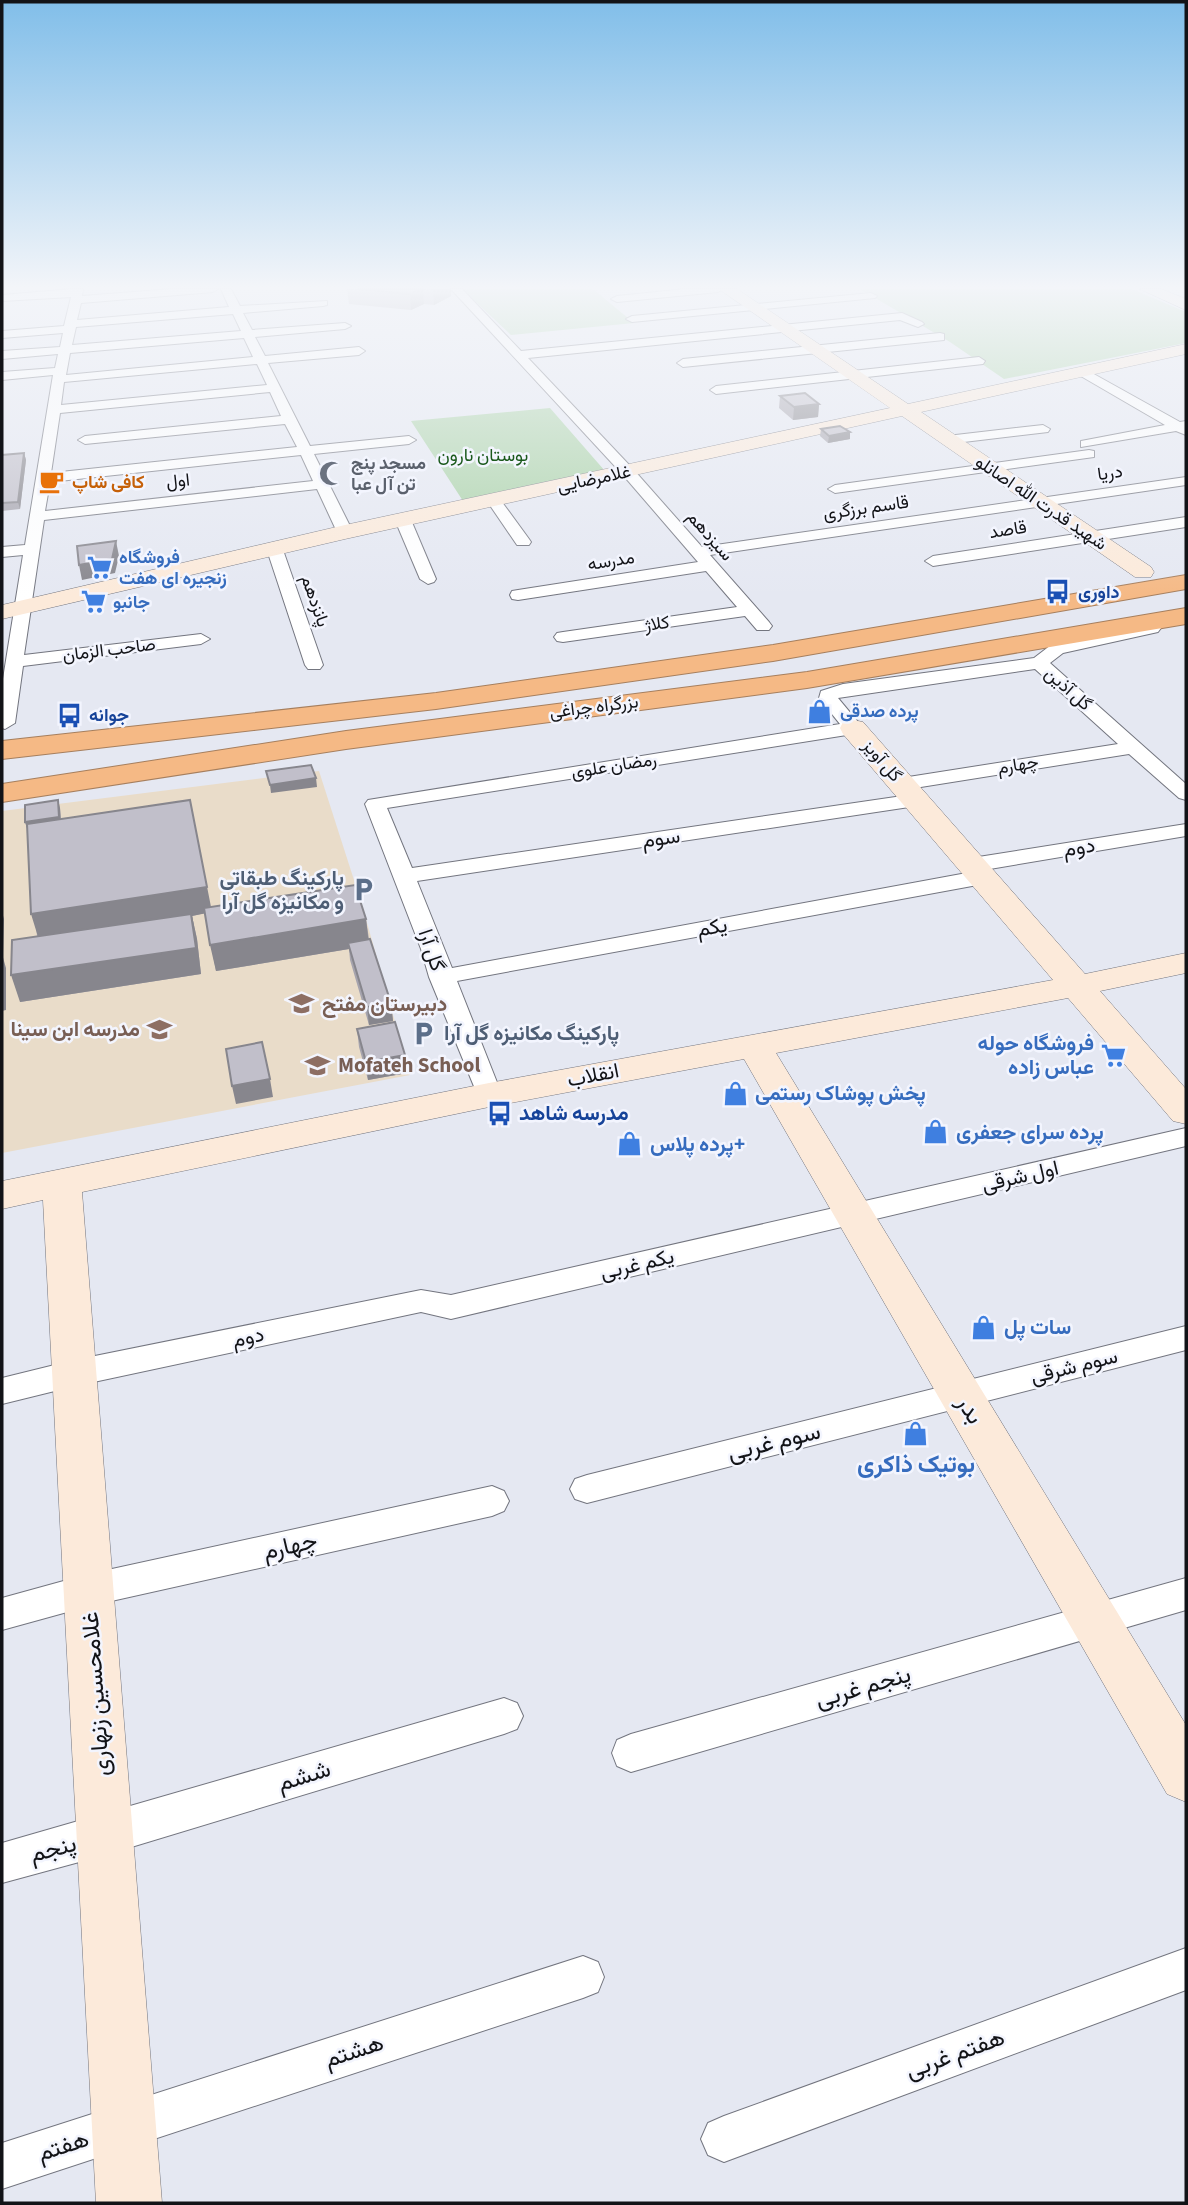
<svg xmlns="http://www.w3.org/2000/svg" width="1188" height="2205" font-family="'Source Sans 3',Vazirmatn,sans-serif">
<rect width="100%" height="100%" fill="#e5e8f2"/>
<!-- education -->
<path fill="#e9dcc9" d="M319,771L362,905L410,1075L2,1153V811Z"/>
<!-- green -->
<path fill="#aad2a8" d="M462,289H593L634,323L511,335Z
M860,289H1132L1186,312V343L1004,379L950,342Z
M550,408L605,471L463,501L411,421Z"/>
<g fill="none" stroke-linecap="round" stroke-linejoin="round">
<defs>
<path id="street" d="M73,289H83L82,296L173,289H218L213,292L81,303L77,320L229,307L221,289H231L240,306L327,301V305L323,306L243,313L252,330L345,323L351,326L345,329L255,337L265,356L359,347L365,351L359,355L268,363L310,446L409,436L416,440L409,444L314,454L353,532L345,537L337,532L317,489L44,520L24,655L201,634L210,639L201,644L23,666L15,723L5,729L2,728V685L23,555L2,557V547L25,545L53,375L2,380V372L55,368L58,354L2,359V351L60,347L63,333L2,338V331L64,326L71,297L2,301V295ZM233,314L241,331L72,345L76,327ZM244,338L253,357L66,375L70,353ZM257,364L267,385L61,405L64,382ZM270,392L281,416L85,436L78,440L85,444L285,424L297,447L51,473L60,413ZM301,455L313,481L45,511L50,482Z
M451,289H462L521,351L902,313L922,322L924,324L918,327L900,320L528,358L633,469L702,547L1186,477V485L710,555L769,622L772,626L769,630H757L745,616L563,642L557,641L554,637L557,633L563,632L737,607L706,571L518,600L512,599L510,595L512,591L518,590L698,562L623,475Z
M686,289H723L718,292L617,302L611,299L617,296Z
M871,293L877,296L875,298L632,322L626,319L632,316Z
M940,333L944,334V340L683,367L677,363L683,359Z
M979,357L985,361L983,364L716,394L710,390L716,386Z
M1083,368L1180,422L1186,421V435L1176,431L1081,447V441L1165,425L1079,375V369Z
M1043,425L1050,429L1048,432L947,444L940,440L947,436Z
M1089,450L1094,451V457L835,493L828,489L835,485Z
M494,497L499,498L529,539L531,542L529,545H517L487,501Z
M403,515L411,520L436,579L434,582L428,584L420,579L395,520Z
M1186,517V527L933,566L925,561L933,556Z
M275,545L283,550L323,665L320,669H308L305,665L267,550Z
M1152,623L1161,628L1158,632L1063,653L1050,663L1186,784V800L1179,798L1129,754L902,790L895,788L892,784L895,780L902,778L1118,744L1035,669L838,698L863,728L853,734L387,808L412,868L916,794L923,796L926,800L923,804L916,806L417,881L452,968L983,870L991,872L994,877L991,882L983,884L457,981L502,1095L498,1101L489,1104L480,1101L429,977L421,949L365,804L368,800L840,724L819,698L821,691L843,684L1034,658L1051,645Z
M1186,824V836L972,872L964,870L961,865L964,860L972,858Z
M1186,1128V1146L451,1319L421,1312L75,1386L2,1404V1378L75,1360L421,1290L451,1295Z
M1186,1326V1350L587,1503L575,1499L570,1489L575,1479L587,1475Z
M492,1486L504,1491L509,1501L504,1511L492,1516L89,1606L2,1630V1598L89,1574Z
M1186,1578V1610L631,1772L617,1766L612,1753L617,1740L631,1734Z
M504,1698L517,1703L523,1716L517,1729L504,1734L105,1855L2,1883V1843Z
M1186,1948V1990L724,2162L708,2155L701,2139L708,2123L724,2116Z
M583,1956L598,1962L604,1977L598,1992L583,1998L2,2189V2143Z"/>
<path id="secondary" d="M719,289H737L908,404L1186,344V354L921,412L1151,567L1154,572L1151,577H1135L902,416L345,539L2,619V605L345,525L890,408Z
M1140,289H1161L1186,299V310Z
M853,720L863,722L1085,974L1186,953V973L1100,991L1186,1089V1124L1173,1121L1068,998L776,1053L1186,1725V1802L1167,1794L744,1059L489,1107L82,1192L162,2203H96L43,1200L2,1209V1181L489,1083L1053,980L843,734L840,728L843,722Z"/>
<path id="highway" d="M1186,575V589L773,661L436,709L2,759V741L436,693L773,645Z
M1186,608V624L807,688L346,749L2,802V784L346,731L807,672Z"/>
</defs>
<!-- street casing -->
<use href="#street" stroke="#73757f" stroke-width="2"/>
<!-- secondary casing -->
<use href="#secondary" stroke="#73757f" stroke-width="1"/>
<!-- highway casing -->
<use href="#highway" stroke="#a67f5e" stroke-width="2"/>
<!-- street -->
<use href="#street" fill="#fff" fill-rule="evenodd"/>
<!-- secondary -->
<use href="#secondary" fill="#fceada" fill-rule="evenodd"/>
<!-- highway -->
<use href="#highway" fill="#f5b985" fill-rule="evenodd"/>
</g>
<!-- wall -->
<path fill="#a6a4ae" d="M347,289H451V296L434,305L424,304L411,310L349,304Z
M780,396L819,404L818,417L793,420L779,408Z
M821,429L850,432V439L828,443L820,436Z
M24,453L26,460L20,509L2,511V455Z
M60,808L61,819L211,907L366,919L369,939L391,1003L393,1021L369,1025L350,960L349,949L216,971L205,913L192,916L197,939L201,974L20,1002L37,936L27,828L25,822Z
M357,1029L407,1073L368,1080L359,1047Z"/>
<!-- shaded-wall -->
<path fill="#87868d" d="M419,289H423L424,304L411,310L410,294Z
M433,289H451V296L434,305Z
M819,404L818,417L793,420L794,407Z
M850,432V439L828,443L829,436Z
M24,453L26,460L20,509L18,502Z
M116,541L119,556L115,573L82,580L79,565Z
M316,778L317,787L271,793L270,785Z
M58,800L60,808L61,826L28,831L25,822Z
M190,800L212,912L192,916L197,939L201,974L20,1002L11,975L39,940L31,914Z
M2,912L4,919L3,953H2Z
M366,919L369,945L348,943L349,949L216,971L210,945Z
M2,954L6,968V1010L2,1011Z
M391,1003L393,1021L369,1025L367,1007Z
M405,1055L407,1073L368,1080L366,1062Z
M270,1079L273,1097L236,1104L232,1086Z"/>
<!-- building -->
<path fill="#c1bfca" stroke="#87868d" stroke-width="2" d="M357,289H419L410,294Z
M805,393L819,404L794,407L780,396Z
M840,426L850,432L829,436L821,429Z
M24,453L18,502L2,503V455Z
M116,541L112,559L79,565L77,546Z
M311,765L316,778L270,785L266,771Z
M58,800L59,817L25,822V805Z
M190,800L207,887L31,914L27,824Z
M355,885L366,919L210,945L204,908Z
M191,914L196,948L11,975L12,940Z
M370,939L391,1003L367,1007L348,943Z
M395,1022L405,1055L366,1062L357,1029Z
M262,1042L270,1079L232,1086L226,1049Z"/>
<!-- sky -->
<linearGradient id="sky" x2="0" y2="1"><stop stop-color="#81bee9"/><stop offset="0.48" stop-color="#f3f5f9"/><stop offset="1" stop-color="#f3f5f9" stop-opacity="0"/></linearGradient>
<rect width="1188" height="598" fill="url(#sky)"/>
<!-- icons -->
<defs>
<symbol id="mosque-bare" viewBox="-9 -9 18 18"><path d="M3.5-4.9A6 6 0 1 0 3.5 4.9A5 5 0 1 1 3.5-4.9Z" fill="#6b7280" stroke="#f3f5fe" stroke-width="2.5" paint-order="stroke"/></symbol>
<symbol id="cafe-bare" viewBox="-9 -9 18 18"><path d="M-5.5-4.5H6V0H3Q3 3.5 0 3.5H-2.5Q-5.5 3.5-5.5 0ZM3-3.2v2h1.7v-2ZM-6 4.5H4V6H-6Z" fill="#e8710a" stroke="#f3f5fe" stroke-width="2.5" paint-order="stroke"/></symbol>
<symbol id="supermarket-bare" viewBox="-9 -9 18 18"><path d="M-6-5.5h2.5l.6 2H6L4.5 2H-2.5L-4.4-4H-6ZM-1.5 3.2a1.3 1.3 0 1 0 .1 0ZM3 3.2a1.3 1.3 0 1 0 .1 0Z" fill="#3f7fe0" stroke="#f3f5fe" stroke-width="2.5" paint-order="stroke"/></symbol>
<symbol id="bus-bare" viewBox="-9 -9 18 18"><path d="M-5-6H5V4H4V6H2V4H-2V6H-4V4H-5ZM-3.5-4V0h7V-4ZM-3.5 1.2v1.5H-2V1.2ZM2 1.2v1.5H3.5V1.2Z" fill="#1a4fb4" stroke="#f3f5fe" stroke-width="2.5" paint-order="stroke"/></symbol>
<symbol id="shop-bare" viewBox="-9 -9 18 18"><path d="M-5-2.5h2.3a2.7 3.5 0 0 1 5.4 0H5L5.5 6h-11ZM-1.5-2.5h3a1.5 2.3 0 0 0-3 0Z" fill="#3f7fe0" stroke="#f3f5fe" stroke-width="2.5" paint-order="stroke"/></symbol>
<symbol id="parking-bare" viewBox="-9 -9 18 18"><path d="M-3.5-5.5H1a3.5 3.5 0 0 1 0 7H-1V5.5H-3.5ZM-1-3.4V-.6H.8a1.4 1.4 0 0 0 0-2.8Z" fill="#5c6f8a" stroke="#f3f5fe" stroke-width="2.5" paint-order="stroke"/></symbol>
<symbol id="school-bare" viewBox="-9 -9 18 18"><path d="M0-5L7-2L0 1L-7-2ZM-4 1L0 2.5L4 1V4Q0 6-4 4Z" fill="#8d6e63" stroke="#f3f5fe" stroke-width="2.5" paint-order="stroke"/></symbol>
</defs>
<g fill-rule="evenodd">
<use href="#mosque-bare" x="314" y="456" width="35" height="35"/>
<use href="#cafe-bare" x="34" y="464" width="35" height="35"/>
<use href="#supermarket-bare" x="82" y="550" width="35" height="35"/>
<use href="#bus-bare" x="1040" y="574" width="35" height="35"/>
<use href="#supermarket-bare" x="76" y="584" width="35" height="35"/>
<use href="#shop-bare" x="802" y="694" width="35" height="35"/>
<use href="#bus-bare" x="52" y="698" width="35" height="35"/>
<use href="#parking-bare" x="346" y="872" width="35" height="35"/>
<use href="#school-bare" x="284" y="986" width="35" height="35"/>
<use href="#school-bare" x="142" y="1012" width="35" height="35"/>
<use href="#parking-bare" x="406" y="1016" width="35" height="35"/>
<use href="#supermarket-bare" x="1096" y="1038" width="35" height="35"/>
<use href="#school-bare" x="300" y="1048" width="35" height="35"/>
<use href="#shop-bare" x="718" y="1076" width="35" height="35"/>
<use href="#bus-bare" x="482" y="1096" width="35" height="35"/>
<use href="#shop-bare" x="918" y="1114" width="35" height="35"/>
<use href="#shop-bare" x="612" y="1126" width="35" height="35"/>
<use href="#shop-bare" x="966" y="1310" width="35" height="35"/>
<use href="#shop-bare" x="898" y="1416" width="35" height="35"/>
</g>
<g text-anchor="middle" dominant-baseline="central" stroke-width="5" stroke-linejoin="round" paint-order="stroke">
<!-- far-park labels -->
<g font-size="18" fill="#1b591c" stroke="#f3f5fe">
<text x="483" y="455">بوستان نارون</text>
</g>
<!-- far-worship labels -->
<g font-size="18" font-weight="bold" fill="#5b616d" stroke="#f3f5fe" text-anchor="start">
<text x="351" y="463">مسجد پنج<tspan x="351" dy="21">تن آل عبا</tspan></text>
</g>
<!-- far-street labels -->
<g font-size="18" fill="#121317" stroke="#f3f5fe">
<text transform="translate(1110 473) rotate(-8)">دریا</text>
<text transform="translate(594 479) rotate(-12)">غلامرضایی</text>
<text transform="translate(178 481) rotate(-6)">اول</text>
<text transform="translate(1041 503) rotate(34)">شهید قدرت الله اصانلو</text>
<text transform="translate(866 508) rotate(-8)">قاسم برزگری</text>
<text transform="translate(1008 530) rotate(-9)">قاصد</text>
<text transform="translate(710 536) rotate(49)">سیزدهم</text>
<text transform="translate(611 561) rotate(-9)">مدرسه</text>
<text transform="translate(315 601) rotate(71)">پانزدهم</text>
<text transform="translate(657 624) rotate(-8)">کلاژ</text>
<text transform="translate(109 650) rotate(-7)">صاحب الزمان</text>
<text transform="translate(1068 689) rotate(41)">گل آذین</text>
<text transform="translate(594 707) rotate(-7)">بزرگراه چراغی</text>
<text transform="translate(882 761) rotate(49)">گل آویز</text>
<text transform="translate(1018 765) rotate(-9)">چهارم</text>
<text transform="translate(614 766) rotate(-9)">رمضان علوی</text>
</g>
<!-- far-food labels -->
<g font-size="18" font-weight="bold" fill="#c56008" stroke="#f3f5fe" text-anchor="start">
<text x="72" y="482">کافی شاپ</text>
</g>
<!-- far-shop labels -->
<g font-size="18" font-weight="bold" fill="#366cbe" stroke="#f3f5fe" text-anchor="start">
<text x="119" y="557">فروشگاه<tspan x="119" dy="21">زنجیره ای هفت</tspan></text>
<text x="113" y="602">جانبو</text>
<text x="840" y="711">پرده صدقی</text>
</g>
<!-- far-transit labels -->
<g font-size="18" font-weight="bold" fill="#164399" stroke="#f3f5fe" text-anchor="start">
<text x="1078" y="592">داوری</text>
<text x="89" y="715">جوانه</text>
</g>
<!-- street labels -->
<g font-size="21" fill="#121317" stroke="#f3f5fe">
<text transform="translate(661 838) rotate(-8)">سوم</text>
<text transform="translate(1079 847) rotate(-9)">دوم</text>
<text transform="translate(712 927) rotate(-10)">یکم</text>
<text transform="translate(432 950) rotate(71)">گل آرا</text>
<text transform="translate(593 1075) rotate(-11)">انقلاب</text>
<text transform="translate(1020 1176) rotate(-13)">اول شرقی</text>
<text transform="translate(637 1264) rotate(-13)">یکم غربی</text>
<text transform="translate(248 1337) rotate(-12)">دوم</text>
<text transform="translate(1074 1366) rotate(-14)">سوم شرقی</text>
</g>
<!-- service labels -->
<g font-size="21" font-weight="bold" fill="#4e5e75" stroke="#f3f5fe" text-anchor="end">
<text x="344" y="878">پارکینگ طبقاتی<tspan x="344" dy="24">و مکانیزه گل آرا</tspan></text>
<text x="444" y="1033" text-anchor="start">پارکینگ مکانیزه گل آرا</text>
</g>
<!-- education labels -->
<g font-size="21" font-weight="bold" fill="#785e54" stroke="#f3f5fe" text-anchor="start">
<text x="322" y="1004">دبیرستان مفتح</text>
<text x="140" y="1029" text-anchor="end">مدرسه ابن سینا</text>
<text x="338" y="1065">Mofateh School</text>
</g>
<!-- shop labels -->
<g font-size="21" font-weight="bold" fill="#366cbe" stroke="#f3f5fe" text-anchor="start">
<text x="1094" y="1043" text-anchor="end">فروشگاه حوله<tspan x="1094" dy="24">عباس زاده</tspan></text>
<text x="755" y="1093">پخش پوشاک رستمی</text>
<text x="956" y="1132">پرده سرای جعفری</text>
<text x="650" y="1144">پرده پلاس+</text>
<text x="1004" y="1327">سات پل</text>
</g>
<!-- transit labels -->
<g font-size="21" font-weight="bold" fill="#164399" stroke="#f3f5fe" text-anchor="start">
<text x="519" y="1113">مدرسه شاهد</text>
</g>
<!-- near-street labels -->
<g font-size="24" fill="#121317" stroke="#f3f5fe">
<text transform="translate(970 1410) rotate(59)">بدر</text>
<text transform="translate(774 1442) rotate(-14)">سوم غربی</text>
<text transform="translate(290 1546) rotate(-13)">چهارم</text>
<text transform="translate(863 1687) rotate(-16)">پنجم غربی</text>
<text transform="translate(96 1694) rotate(-94)">غلامحسین زنهاری</text>
<text transform="translate(304 1776) rotate(-17)">ششم</text>
<text transform="translate(53 1849) rotate(-15)">پنجم</text>
<text transform="translate(354 2051) rotate(-18)">هشتم</text>
<text transform="translate(955 2054) rotate(-20)">هفتم غربی</text>
<text transform="translate(63 2146) rotate(-18)">هفتم</text>
</g>
<!-- near-shop labels -->
<g font-size="24" font-weight="bold" fill="#366cbe" stroke="#f3f5fe">
<text x="916" y="1464">بوتیک ذاکری</text>
</g>
</g>
<!-- border -->
<rect width="1188" height="2205" fill="none" stroke="#121317" stroke-width="7"/>
</svg>
